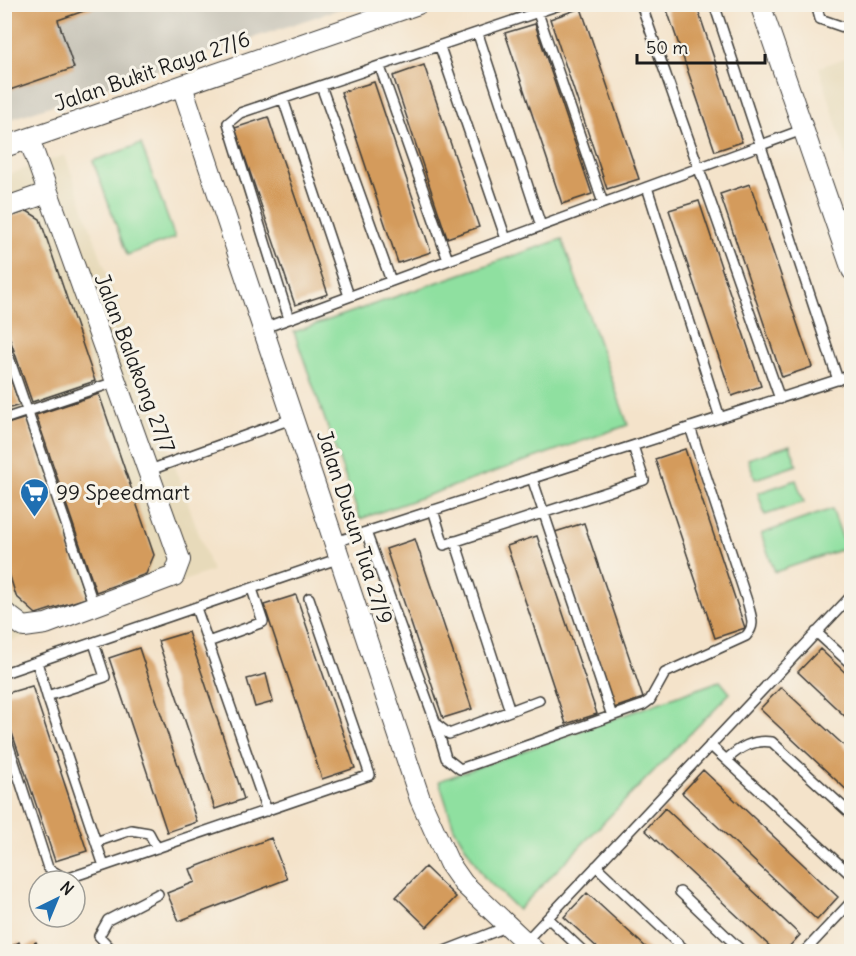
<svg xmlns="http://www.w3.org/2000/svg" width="856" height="956" font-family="Delius,sans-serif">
<rect width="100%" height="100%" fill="#f7f3e8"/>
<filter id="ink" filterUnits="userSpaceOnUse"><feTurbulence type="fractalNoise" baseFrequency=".0167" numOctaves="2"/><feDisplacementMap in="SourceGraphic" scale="12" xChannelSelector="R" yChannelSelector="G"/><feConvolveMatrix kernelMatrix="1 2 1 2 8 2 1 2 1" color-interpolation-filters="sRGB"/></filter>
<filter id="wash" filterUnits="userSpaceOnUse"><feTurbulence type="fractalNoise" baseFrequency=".008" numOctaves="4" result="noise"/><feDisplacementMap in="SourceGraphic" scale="24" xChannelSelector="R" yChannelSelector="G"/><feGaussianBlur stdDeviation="1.35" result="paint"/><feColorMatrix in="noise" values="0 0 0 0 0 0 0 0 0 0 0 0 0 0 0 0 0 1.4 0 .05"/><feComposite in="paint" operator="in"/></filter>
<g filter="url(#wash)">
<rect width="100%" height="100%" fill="#f4e3ca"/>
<!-- built -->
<path fill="#e7daba" d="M851,56H852L851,172L819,67Z
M65,155L212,571L5,643L4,176Z"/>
<!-- industrial -->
<path fill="#c8c4b8" d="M5,4L351,5L5,121Z"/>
<!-- green -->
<path fill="#8fe0a0" stroke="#567e5e" stroke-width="1.5" d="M141,144L175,238L127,255L93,161Z
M562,239L628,425L360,519L294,332Z
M790,445L797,465L755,479L748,459Z
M796,480L804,502L765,515L758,493Z
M832,509L846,548L775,572L761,534Z
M720,681L730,693L518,910L484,877L454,828L439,781Z"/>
<g id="blocks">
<!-- building -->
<path fill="#d49b5c" d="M4,4H101V5L58,20L74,68L4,92Z
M665,4H696L742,142L715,151Z
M581,8L639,179L607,189L550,19Z
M535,24L592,194L562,204L505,33Z
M424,65L479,227L447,238L393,76Z
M374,82L431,252L398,263L341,92Z
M268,117L328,294L295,305L235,128Z
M750,184L812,367L782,377L720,194Z
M699,201L761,386L732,396L669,210Z
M27,211L40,219L95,381L32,402L4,322V219Z
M4,361L20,405L4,410Z
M99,394L154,555L146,574L96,592L36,415Z
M26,418L86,598L36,614L16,596L4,557V425Z
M685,449L745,628L715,638L655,459Z
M584,523L643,698L614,708L555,532Z
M537,536L597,714L566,724L507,546Z
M415,539L472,709L443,718L386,549Z
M296,595L355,768L322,779L264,605Z
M188,632L244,799L215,809L158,641Z
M139,648L197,822L167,832L109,658Z
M820,649L852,679V723L798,672Z
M266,674L273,702L255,707L247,679Z
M32,686L87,851L55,861L4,709V694Z
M781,687L852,753V795L760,709Z
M703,770L838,897L817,920L682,793Z
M665,808L800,935L785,951H775L645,830Z
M271,838L287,879L179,921L167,893L195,882L190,869Z
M425,867L456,897L427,927L396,897Z
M587,893L650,951H601L564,917Z
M19,942L22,949L36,942L40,951H4Z"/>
</g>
</g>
<g filter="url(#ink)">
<use href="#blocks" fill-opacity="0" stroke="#3c3a36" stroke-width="1.5"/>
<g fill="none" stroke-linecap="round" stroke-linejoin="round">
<defs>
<path id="service" d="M641,4L780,399
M714,4L838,380
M816,4L820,19L852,30
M538,13L603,203
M478,34L541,226
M440,47L506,239
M380,67L448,260
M321,86L391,281
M283,99L349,296
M647,187L720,418
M289,319L228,123L240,113L562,4
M264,328L802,130
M4,343L94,606
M4,419L115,382
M150,470L294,418
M532,478L612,716
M433,510L444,545L644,480L633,446
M366,532L436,724L449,734L539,700
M455,541L510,711
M335,542L852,375
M196,608L267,811
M816,632L852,665
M208,642L263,622L252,589
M94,643L105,677L47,696L104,866
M37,662L47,696
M4,673L340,558
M436,724L446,758L460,769L643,705L650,700L665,673L746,636C756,625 751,617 748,604L690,427
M4,731L48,868L66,879L370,775L309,598
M710,745L852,876
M726,760C739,748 753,739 772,742L852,815
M96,842L131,830L149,833L157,848
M596,866L687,952
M680,892L743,952
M548,918L584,952
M525,942L852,595
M114,952L99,936L108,920L158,894
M442,952L509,926
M804,952L852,901"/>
<path id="minor" d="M760,4L852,270
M182,86L420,799L449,863L463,883L536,952
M4,147L418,4
M4,208L47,193
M4,612L24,627L46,624L174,576L180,560L29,139"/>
</defs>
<!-- service casing -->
<use href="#service" stroke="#3c3a36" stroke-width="12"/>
<!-- minor casing -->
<use href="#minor" stroke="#3c3a36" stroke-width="22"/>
<!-- service -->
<use href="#service" stroke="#fff" stroke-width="9"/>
<!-- minor -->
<use href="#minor" stroke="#fff" stroke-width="20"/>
</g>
</g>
<!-- icons -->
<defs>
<symbol id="supermarket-pin" viewBox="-11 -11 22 30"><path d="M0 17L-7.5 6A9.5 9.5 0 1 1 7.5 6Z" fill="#1f6fb2" stroke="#f7f3e8"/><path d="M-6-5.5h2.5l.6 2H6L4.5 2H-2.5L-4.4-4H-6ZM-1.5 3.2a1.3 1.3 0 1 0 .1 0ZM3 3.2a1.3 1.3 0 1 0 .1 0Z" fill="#fff"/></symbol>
</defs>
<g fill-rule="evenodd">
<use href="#supermarket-pin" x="18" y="476" width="33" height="45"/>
</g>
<g text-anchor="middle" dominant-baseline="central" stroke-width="6" stroke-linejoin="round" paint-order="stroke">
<!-- street labels -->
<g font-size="21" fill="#1c1c1c" stroke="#f7f3e8">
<text transform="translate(152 71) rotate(-19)">Jalan Bukit Raya 27/6</text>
<text transform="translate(135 363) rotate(69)">Jalan Balakong 27/7</text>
<text transform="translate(355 527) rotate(72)">Jalan Dusun Tua 27/9</text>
</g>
<!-- poi labels -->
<g font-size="21" fill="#1c1c1c" stroke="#f7f3e8" text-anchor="start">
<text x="56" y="492">99 Speedmart</text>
</g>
</g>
<!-- margin -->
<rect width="856" height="956" fill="none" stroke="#f7f3e8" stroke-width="24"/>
<!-- north arrow -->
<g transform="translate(57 899) rotate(43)"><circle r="28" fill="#f7f3e8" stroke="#9f9d96" stroke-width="1.5"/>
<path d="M0-4.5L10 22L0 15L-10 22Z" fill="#1f6fb2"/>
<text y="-9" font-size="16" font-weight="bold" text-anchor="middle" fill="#1c1c1c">N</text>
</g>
<!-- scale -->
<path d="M637 54v9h128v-9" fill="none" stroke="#1c1c1c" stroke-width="3"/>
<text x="646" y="54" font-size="18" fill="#1c1c1c" stroke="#f7f3e8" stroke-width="4.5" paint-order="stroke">50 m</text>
</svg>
